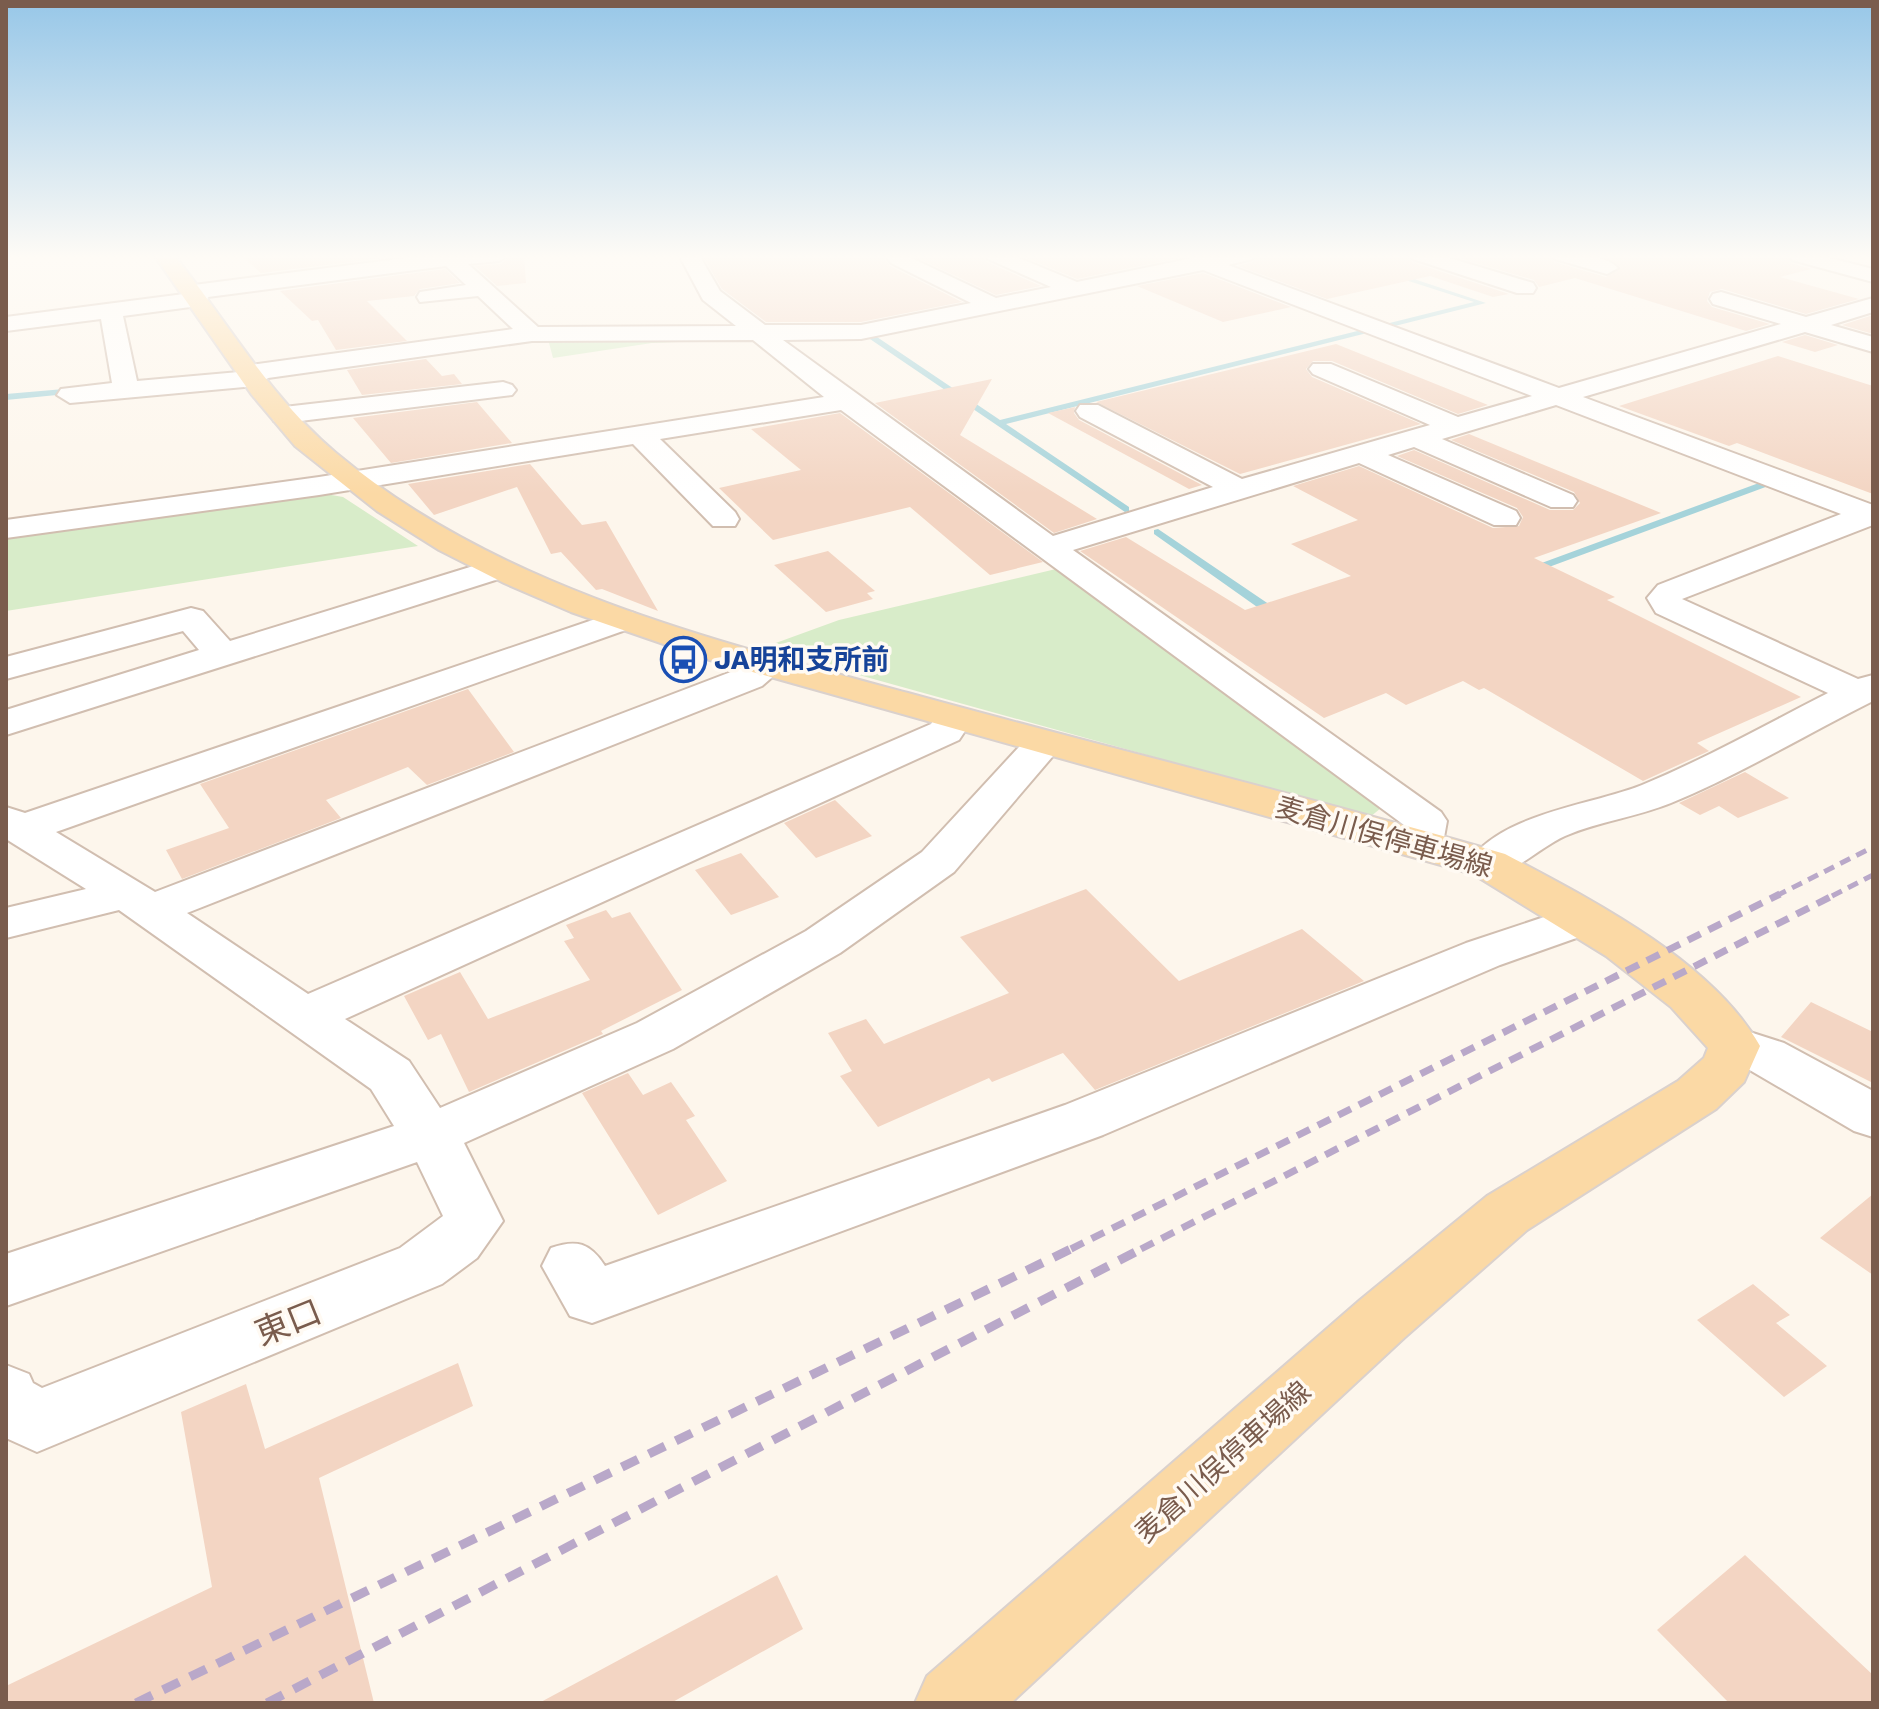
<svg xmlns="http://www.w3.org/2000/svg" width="1879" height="1709" font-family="'Work Sans','Noto Sans JP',sans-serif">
<rect width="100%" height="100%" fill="#fdf6ec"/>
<!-- green -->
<path fill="#d8ecc9" d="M548,339L727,340L652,343L553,358Z
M320,493L343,497L418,546L6,611V536Z
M1056,569L1381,808L1370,817L762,648L839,620Z"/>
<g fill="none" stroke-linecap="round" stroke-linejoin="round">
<!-- stream -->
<path fill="#a5d3da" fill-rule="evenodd" d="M1390,271L1486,303L1006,424L1129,507V511L1125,512L867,337L874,335L1000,420L1474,302L1390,275Z
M64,389L69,392L67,394L6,400V394Z
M1767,480L1771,481V485L1530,574L1526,575L1520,571Z
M1158,529L1282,613V619H1274L1154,534V530Z"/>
</g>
<!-- building -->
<path fill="#f3d5c3" d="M241,255H409L261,273Z
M512,255H524L526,283L497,286L475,266L501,264Z
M702,255H888L885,259L890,266L962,302L861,322H766L722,289Z
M911,255H982L987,262L1041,286L996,295Z
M1019,255H1194L1077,279Z
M1258,255H1407L1412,262L1509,294L1493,297L1430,276L1327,299L1238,266L1253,262Z
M1449,255H1549L1554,262L1606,277L1621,267L1598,255H1787L1791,263L1811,269L1780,277L1859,299L1806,314L1722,289L1710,292L1707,301L1712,307L1770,324L1746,331L1575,278L1539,287L1534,280Z
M445,269L460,283L420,289L414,296L367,301L407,341L336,350L318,320L312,321L280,291Z
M1203,273L1291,307L1223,322L1137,286Z
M1873,315V334L1842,325Z
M1805,335L1838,345L1815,352L1782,342Z
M1336,344L1488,405L1458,414L1332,361H1313L1306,369L1312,377L1421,424L1240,474L1096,402Z
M1778,356L1873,386V494L1737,443L1729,446L1619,406Z
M426,359L442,376L454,374L462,384L362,395L347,370Z
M992,379L960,435L1097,519L1054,533L875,403Z
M477,402L512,443L391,463L353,418Z
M1075,407L1074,413L1079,420L1202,485L1189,489L1048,413Z
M840,413L1043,562L990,575L910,507L773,540L719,488L801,470L751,429Z
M1469,434L1661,513L1534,558L1615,597L1607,600L1801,697L1697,743L1709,751L1643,781L1484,688L1479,690L1463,681L1406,705L1386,693L1324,718L1080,551L1126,537L1245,610L1351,576L1291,544L1358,520L1293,486L1359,466L1493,528L1519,526L1523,517L1517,508L1397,456L1414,450L1550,510H1573L1580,503L1574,492L1451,440Z
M530,464L582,525L606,521L658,611L602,589L596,590L561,552L551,554L517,487L434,515L408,484Z
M828,551L875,591L867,593L873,599L826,612L774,565Z
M468,689L514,752L427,785L408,767L326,800L341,818L182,879L166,850L229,828L200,784Z
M1745,772L1789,798L1738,818L1719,806L1700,815L1679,803Z
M835,800L872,836L816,858L784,823Z
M741,853L779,897L731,915L695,870Z
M1086,889L1179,981L1302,929L1364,981L1095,1090L1063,1053L992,1082L989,1078L878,1127L840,1076L852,1071L828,1033L866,1019L884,1044L1009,993L960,937Z
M606,910L612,918L630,912L682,990L601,1031L603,1034L469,1092L441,1034L428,1040L404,996L460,972L488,1019L590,980L564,941L574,938L566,925Z
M1811,1002L1873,1032V1083L1781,1037Z
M628,1073L643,1095L671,1082L695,1116L686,1120L727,1181L658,1215L582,1093Z
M1873,1194V1275L1820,1238Z
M1753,1284L1790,1315L1776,1323L1827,1366L1784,1397L1697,1320Z
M458,1363L473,1406L319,1478L374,1703H6V1686L212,1587L181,1412L246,1384L265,1449Z
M1745,1555L1873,1675V1703H1729L1657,1630Z
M777,1575L803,1629L671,1703H539Z"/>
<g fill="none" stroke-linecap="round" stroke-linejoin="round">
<defs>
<path id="minor" d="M430,255H509L499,261L468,264L538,327L736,326L703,300L679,255H699L720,291L765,325H861L971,303L891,263L888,259L891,255H905L996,298L1051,287L988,259L985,255H1012L1077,282L1202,256L1255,255L1252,259L1228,265L1559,388L1781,324L1713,304L1710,299L1713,294L1721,292L1806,317L1873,298V312L1831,325L1873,337V352L1805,332L1583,397L1873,505V525L1682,599L1858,679L1873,675V701C1807,734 1739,775 1671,803C1637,817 1599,821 1565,836C1534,850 1508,883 1473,874L1467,864C1501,813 1589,806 1642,785C1705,759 1767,724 1828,693L1656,613L1647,598L1658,585L1841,514L1556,405L1442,439L1573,495L1577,501L1573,507H1551L1414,447L1388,455L1516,511L1520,518L1516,525H1494L1359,463L1073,550L1441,812L1447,821L1443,843L1436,852L1421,856L1406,852L1399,843L1404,825L841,410L660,439L735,512L739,519L735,526H713L633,444L319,495L6,538V520L319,477L824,397L753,340L532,341L268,378L255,386L70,403L57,395L61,389L112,383L101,319L6,331V317L184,294L186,287L194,285ZM446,266L466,285L420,292L417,297L420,302L478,296L513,329L251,365L239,372L137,381L123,316L198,306L206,304L208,297ZM1203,270L1532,396L1458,417L1331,364H1313L1309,369L1313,374L1430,425L1242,479L1098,405H1080L1076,411L1080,417L1213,487L1053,536L783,340L861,339Z
M1410,255H1440L1533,283L1536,288L1533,293H1517L1413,259Z
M1552,255C1571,254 1603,253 1618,268L1607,274L1555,259Z
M1818,255L1873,269V282L1792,260L1789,256Z
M503,382L512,385L516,390L512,395L284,423L274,421L271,415L274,409L284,407Z
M496,559L508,562L512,569L508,576L6,735V710L199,650L183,631L6,679V657L191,608L203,611L230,641Z
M622,610L634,613L639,620L634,627L56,832L155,892L736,670C752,660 761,654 780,658L785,666L762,686L187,913L308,994L931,724L940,711L954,707L968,711L973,719L959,740L345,1019L409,1061L440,1108L637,1023L806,931L922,852L1030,735L1044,731L1058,735L1064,743L954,872L840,953L673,1049L464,1143L503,1221L477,1258L442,1284L37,1452L6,1438V1365L29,1374L33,1383L42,1388L400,1248L443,1216L417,1162L6,1306V1254L394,1126L371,1089L119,910L6,938V908L86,889L6,839V807L25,813Z
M1583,904L1599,908L1606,919L1599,930L1500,965L1103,1135L592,1323L570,1316L542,1266L551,1248C577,1239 590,1243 605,1266L1065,1105L1466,943Z
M1734,1027L1784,1043L1873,1091V1137L1854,1131L1748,1069L1716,1059L1708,1046L1716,1033Z"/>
<path id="major" d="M154,255H174C227,321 270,398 336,453C496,587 711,640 908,693C1107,748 1307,796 1505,854C1590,899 1711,960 1760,1046L1744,1082L1716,1109L1527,1230L1404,1338L1011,1703H915L927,1676L1360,1300L1487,1196L1678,1081L1704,1058L1708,1048L1671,1007L1606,956L1473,874L710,660L571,612L504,583L439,550L377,511L295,446L252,395Z"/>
</defs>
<!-- minor casing -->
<use href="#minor" stroke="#d1beb0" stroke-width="4"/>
<!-- major casing -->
<use href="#major" stroke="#dad1cd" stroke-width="4"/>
<!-- minor -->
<use href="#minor" fill="#fff" fill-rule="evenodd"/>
<!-- major -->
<use href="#major" fill="#fbd9a5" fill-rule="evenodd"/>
<!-- rail-far2 -->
<path stroke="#b9a8c9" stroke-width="5" stroke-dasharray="11 7" stroke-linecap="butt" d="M1776,896L1873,847
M1832,896L1873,875"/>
<!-- rail-far1 -->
<path stroke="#b9a8c9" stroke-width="7" stroke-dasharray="14 9" stroke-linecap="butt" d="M1071,1249L1780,894
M1141,1249L1836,894"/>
<!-- rail -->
<path stroke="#b9a8c9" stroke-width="9" stroke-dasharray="18 12" stroke-linecap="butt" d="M136,1703L1075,1247
M267,1703L1145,1247"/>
</g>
<!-- sky -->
<linearGradient id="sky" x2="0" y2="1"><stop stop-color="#97c7e8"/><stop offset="0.52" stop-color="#fefbf6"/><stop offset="1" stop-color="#fefbf6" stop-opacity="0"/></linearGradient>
<rect width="1879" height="494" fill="url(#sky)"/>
<!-- icons -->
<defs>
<symbol id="bus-ring" viewBox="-11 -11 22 22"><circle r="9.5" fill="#fffaf3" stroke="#1a4fb4" stroke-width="1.5"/><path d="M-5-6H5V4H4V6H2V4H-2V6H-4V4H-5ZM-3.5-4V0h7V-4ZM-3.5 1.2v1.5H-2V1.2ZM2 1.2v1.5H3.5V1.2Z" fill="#1a4fb4"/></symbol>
</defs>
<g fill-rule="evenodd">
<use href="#bus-ring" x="658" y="634" width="51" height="51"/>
</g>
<g text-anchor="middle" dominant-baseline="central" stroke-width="7" stroke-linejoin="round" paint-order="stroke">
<!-- transit labels -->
<g font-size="28" font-weight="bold" fill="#164399" stroke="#fffaf3" text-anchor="start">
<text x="714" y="659">JA明和支所前</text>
</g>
<!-- street labels -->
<g font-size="28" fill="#7a5c4d" stroke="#fffaf3">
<text transform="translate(1384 837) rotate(16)">麦倉川俣停車場線</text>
<text transform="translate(1223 1462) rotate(-42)">麦倉川俣停車場線</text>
</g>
<!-- near-street labels -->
<g font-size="34" fill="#7a5c4d" stroke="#fffaf3">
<text transform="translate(288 1322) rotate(-22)">東口</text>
</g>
</g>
<!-- border -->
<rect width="1879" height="1709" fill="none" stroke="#7a5c4d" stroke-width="16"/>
</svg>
